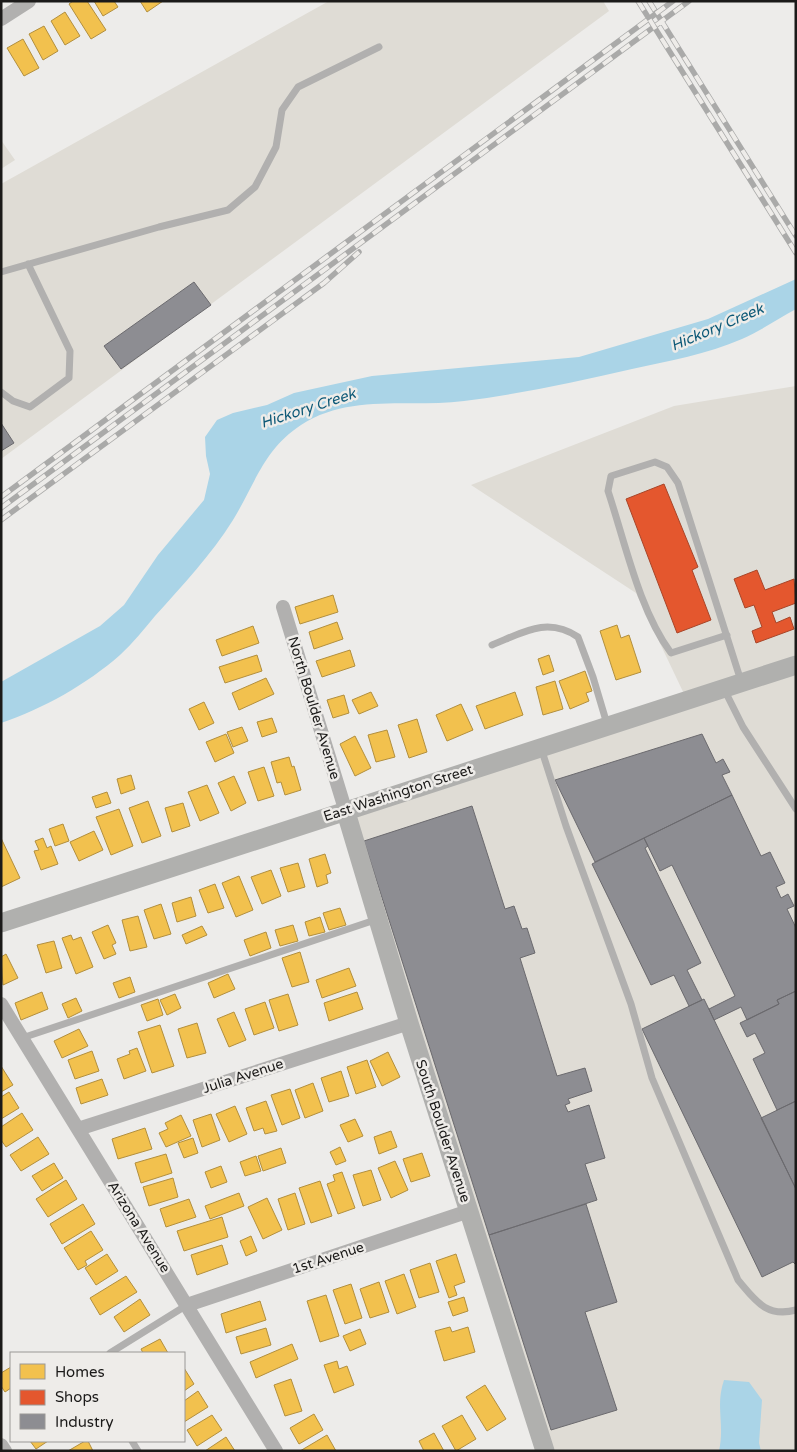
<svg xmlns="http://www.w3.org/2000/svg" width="797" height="1452" font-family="'Varela Round',sans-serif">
<rect width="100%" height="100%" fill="#edecea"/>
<!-- built -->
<path fill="#dfdcd5" d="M329,1H603L609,11L1,459V184Z
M1,140L15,160L1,169Z
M796,386V661L686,698L636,593L471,485L674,406Z
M796,671V1451H542L355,813Z"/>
<!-- water -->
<path fill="#aad4e7" d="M796,279V309C778,319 760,331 742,339C707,354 669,361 632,369C576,382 520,394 464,401C409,408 350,393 301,425C264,449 255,484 233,520C211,555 183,585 155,616C144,629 133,643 120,655C87,684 43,709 1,723V682L100,626L124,605L158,555L204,500L210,474L206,456L205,437L217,420L233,413L267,405L294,393L372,376L579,357L708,319Z
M724,1380L749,1382L762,1400L759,1443L761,1451H719C725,1424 715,1406 724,1380Z"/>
<!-- homes -->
<path fill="#f2c14e" stroke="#b28f3e" d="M73,1H87L106,30L91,39L69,4Z
M94,1H114L118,7L103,16Z
M140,1H163L147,12Z
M65,12L80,36L65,45L51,21Z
M44,26L58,51L43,60L29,34Z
M23,39L39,68L24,76L7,48Z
M333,595L338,612L300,624L295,607Z
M337,622L343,639L314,649L309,632Z
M617,625L621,638L629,635L641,672L616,680L600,631Z
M253,626L259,643L222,656L216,640Z
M350,650L355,666L322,677L316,661Z
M257,655L262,671L225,683L219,667Z
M549,655L554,671L543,675L538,659Z
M585,671L592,691L586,693L589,701L570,709L559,681Z
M266,678L274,694L239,710L232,693Z
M555,681L563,709L543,715L536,687Z
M371,692L378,706L359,714L352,700Z
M515,692L523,715L485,729L476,706Z
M344,695L349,713L333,718L327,700Z
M204,702L214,723L199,730L189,709Z
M461,704L473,730L447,741L436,715Z
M272,718L277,732L262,737L257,722Z
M417,719L427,752L409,758L398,725Z
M242,727L248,741L233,747L227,732Z
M387,730L395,757L376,762L368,735Z
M226,734L234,753L215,762L206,742Z
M355,736L371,768L355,776L340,744Z
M289,757L292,767L294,766L301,790L285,795L281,782L277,783L271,762Z
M264,767L274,796L258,801L248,772Z
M131,775L135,789L121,794L117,779Z
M234,776L246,803L231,811L218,783Z
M207,785L219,813L200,821L188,792Z
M107,792L111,803L96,808L92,797Z
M148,801L161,836L142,843L129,808Z
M183,803L190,826L172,832L165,808Z
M119,809L133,846L111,855L96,817Z
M63,824L69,841L55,846L49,829Z
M94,831L103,850L79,861L70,842Z
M1,838L20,878L1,887Z
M43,838L47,848L51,846L58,864L41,870L34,851L39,850L35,841Z
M325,854L331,873L326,875L328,883L317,887L309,859Z
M298,863L305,887L288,892L280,868Z
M271,870L281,896L262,904L251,877Z
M239,876L253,910L236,917L222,883Z
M215,884L224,908L208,913L199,890Z
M191,897L196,916L177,922L172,903Z
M161,904L171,934L154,939L144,910Z
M340,908L346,925L329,930L323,913Z
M138,916L147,947L130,951L122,920Z
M320,917L325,932L309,936L305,922Z
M108,925L116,943L112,945L116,954L104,959L92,932Z
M293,925L298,941L280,946L275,930Z
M202,926L207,935L186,944L182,935Z
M266,932L271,948L250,956L244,940Z
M71,935L73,940L81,937L93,967L76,974L62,938Z
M54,941L62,968L46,973L37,945Z
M300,952L309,982L292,987L282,958Z
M6,954L18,978L3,985L1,957Z
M349,968L356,986L322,998L316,980Z
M228,974L235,989L214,998L208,983Z
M130,977L135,992L119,998L113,983Z
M42,992L48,1009L21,1020L15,1003Z
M357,992L363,1009L329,1021L324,1003Z
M175,994L181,1008L167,1015L160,1000Z
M288,994L298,1025L279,1031L269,1000Z
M76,998L82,1011L68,1018L62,1004Z
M158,999L163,1015L147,1021L141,1005Z
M265,1002L274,1028L254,1035L245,1009Z
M234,1012L246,1040L229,1047L217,1019Z
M197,1023L206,1053L187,1058L178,1029Z
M160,1025L174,1066L152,1073L138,1032Z
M79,1029L88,1046L62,1058L54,1041Z
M137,1048L146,1071L124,1079L117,1059L130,1054L129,1051Z
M92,1051L99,1071L75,1079L68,1060Z
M388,1052L400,1077L382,1086L370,1061Z
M367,1060L376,1087L356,1094L347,1067Z
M1,1066L13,1085L1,1092Z
M341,1071L349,1096L329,1102L321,1078Z
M102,1079L108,1095L81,1104L76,1088Z
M313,1083L323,1111L305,1118L295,1090Z
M290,1089L300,1118L282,1125L271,1095Z
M9,1092L19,1108L1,1119V1097Z
M266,1101L277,1131L265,1134L263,1128L254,1131L246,1108Z
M235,1106L247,1134L229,1142L216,1114Z
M22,1113L33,1130L6,1147L1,1140V1127Z
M211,1114L220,1140L202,1147L193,1120Z
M181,1115L191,1136L166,1147L159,1133L168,1129L165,1123Z
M355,1119L363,1136L348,1142L340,1125Z
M145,1128L152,1149L118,1159L112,1139Z
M391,1131L397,1147L379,1154L374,1137Z
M38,1137L49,1154L21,1171L10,1155Z
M193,1138L198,1153L184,1158L178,1143Z
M340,1147L346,1161L336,1165L330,1152Z
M281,1148L286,1163L263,1171L258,1156Z
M422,1153L430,1176L411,1182L403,1159Z
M166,1154L172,1173L141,1183L135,1163Z
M256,1156L261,1171L245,1176L240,1162Z
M395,1161L408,1190L391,1198L378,1168Z
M54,1163L63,1178L42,1191L32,1176Z
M221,1166L227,1182L211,1188L205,1172Z
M371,1170L381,1200L363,1206L353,1175Z
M342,1172L355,1208L338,1214L327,1184L335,1181L333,1175Z
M173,1178L178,1197L149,1206L143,1187Z
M66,1180L77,1199L48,1217L36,1199Z
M320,1181L332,1216L311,1223L299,1188Z
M239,1193L244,1206L210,1219L205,1206Z
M295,1193L305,1224L288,1230L278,1199Z
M267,1198L282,1230L263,1239L248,1207Z
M189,1199L196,1217L166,1227L160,1209Z
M83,1204L95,1224L62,1244L50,1224Z
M222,1217L228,1237L184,1251L177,1231Z
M91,1231L103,1250L85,1261L87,1265L78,1270L64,1248Z
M251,1236L257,1251L246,1256L240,1241Z
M222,1245L228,1264L197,1275L191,1255Z
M107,1254L118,1271L96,1285L85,1268Z
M456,1254L465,1282L454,1286L457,1295L449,1298L436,1261Z
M430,1263L439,1292L419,1298L410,1270Z
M404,1274L416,1307L397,1314L385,1281Z
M126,1276L137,1292L100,1315L90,1298Z
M379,1282L389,1312L370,1318L360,1289Z
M351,1284L362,1318L345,1324L333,1290Z
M326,1295L339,1336L320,1342L307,1301Z
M464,1297L468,1311L453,1316L448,1302Z
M140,1299L150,1315L124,1332L114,1317Z
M260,1301L266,1320L226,1333L221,1314Z
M450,1327L452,1332L468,1327L475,1352L444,1361L435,1331Z
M266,1328L271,1345L241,1354L236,1337Z
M360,1329L366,1344L350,1351L343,1336Z
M160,1339L168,1353H143L141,1349Z
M292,1344L298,1359L256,1378L250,1362Z
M337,1361L339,1369L347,1366L354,1385L334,1393L324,1365Z
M11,1367V1388L5,1392L1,1386V1373Z
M184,1368L194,1384L184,1391Z
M291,1379L302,1411L285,1416L274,1385Z
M485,1385L506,1419L487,1431L466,1397Z
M198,1391L208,1407L184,1422V1401Z
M314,1414L323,1430L299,1444L290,1428Z
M212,1415L222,1430L197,1446L187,1430Z
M462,1415L476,1439L456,1451L442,1426Z
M434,1433L444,1451H424L419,1441Z
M327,1435L336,1451H300Z
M226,1437L235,1451H205Z
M30,1441H48L36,1449Z
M85,1441H88L93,1451H68Z"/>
<!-- shops -->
<path fill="#e4572e" stroke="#a84528" d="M664,484L698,567L692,570L711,620L677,633L626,499Z
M757,570L765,590L794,579L796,603L772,612L776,623L790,617L794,629L756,643L752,631L762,627L754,605L745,608L734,579Z"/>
<!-- industry -->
<path fill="#8d8d92" stroke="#6b6a6e" d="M194,282L211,305L121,369L104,346Z
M1,423L14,443L1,451Z
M702,734L716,763L723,759L730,772L722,775L732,795L595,862L555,780Z
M732,795L761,856L770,852L785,883L776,887L781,898L788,894L794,906L787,909L796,928V991L777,1000L779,1004L747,1020L741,1007L714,1020L709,1009L735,996L672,865L660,871L644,838Z
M472,806L505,909L514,906L522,929L527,928L535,953L520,958L557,1076L585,1068L592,1091L568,1099L570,1103L565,1105L568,1112L589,1105L605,1158L585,1164L597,1200L489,1235L364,841Z
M644,838L648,846L645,848L701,963L687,970L702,1000L689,1006L674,975L651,985L592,864Z
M796,991V1101L777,1110L753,1059L765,1053L755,1033L747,1037L740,1023L779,1004L777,1000Z
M704,999L796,1189V1265L793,1262L762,1277L642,1029Z
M796,1101V1189L761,1118Z
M586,1204L617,1302L585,1312L617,1410L551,1430L489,1235Z"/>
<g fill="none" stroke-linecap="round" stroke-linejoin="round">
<!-- lane -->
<path stroke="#b1b0af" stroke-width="7" d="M1,272L159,227L228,210L255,187L276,147L282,110L298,87L379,47
M1,392L13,401L30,407L69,378L70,351L28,264
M727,635L671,653C639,610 625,542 608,491L611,476L655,462L667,467L678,483L741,681
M492,645C522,633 547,616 578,637L593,677L607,724
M724,689L743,727L796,809
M541,748L566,826L631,1004L652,1078L738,1280C755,1300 766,1318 796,1310
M22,1038L378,919
M110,1353L187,1305
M132,1441L138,1451"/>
<!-- street -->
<path stroke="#b1b0af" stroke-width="14" d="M1,19L29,1
M283,607L345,809
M1,1004L276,1451
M78,1129L409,1023
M187,1305L469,1211
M1,1445L5,1451"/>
<!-- secondary -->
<path stroke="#b0b0ae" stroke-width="19" d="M345,809L409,1023L545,1451
M1,923L796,665"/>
<defs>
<path id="rail" d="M638,1L796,253
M649,1L796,236
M1,497L673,1
M1,508L689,1
M1,520L324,283L359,252"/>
</defs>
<!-- rail casing -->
<use href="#rail" stroke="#aaaaa9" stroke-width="5.5"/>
<!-- rail -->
<use href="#rail" stroke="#eeece9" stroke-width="4" stroke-dasharray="11" stroke-linecap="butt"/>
</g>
<g text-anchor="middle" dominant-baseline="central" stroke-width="5" stroke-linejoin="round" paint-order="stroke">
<!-- street labels -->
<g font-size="14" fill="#1b1a19" stroke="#eeece9">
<text transform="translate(314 708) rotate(73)">North Boulder Avenue</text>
<text transform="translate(398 793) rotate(-18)">East Washington Street</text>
<text transform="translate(243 1076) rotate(-18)">Julia Avenue</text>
<text transform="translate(443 1131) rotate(72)">South Boulder Avenue</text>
<text transform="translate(139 1227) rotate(58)">Arizona Avenue</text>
<text transform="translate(328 1258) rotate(-18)">1st Avenue</text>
</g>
<!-- water labels -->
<g font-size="15" font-style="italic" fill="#0d5977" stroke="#eeece9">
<text transform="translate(717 327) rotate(-23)">Hickory Creek</text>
<text transform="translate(308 408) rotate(-18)">Hickory Creek</text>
</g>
</g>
<!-- border -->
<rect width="797" height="1452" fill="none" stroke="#1b1a19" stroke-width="5"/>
<!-- legend -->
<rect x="10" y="1352" width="175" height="90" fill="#eeece9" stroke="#9a9896"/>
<rect x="20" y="1364" width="25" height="15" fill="#f2c14e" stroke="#9a9896"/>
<text x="55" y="1377" font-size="15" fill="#1b1a19">Homes</text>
<rect x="20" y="1390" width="25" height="15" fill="#e4572e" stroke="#9a9896"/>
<text x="55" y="1402" font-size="15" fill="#1b1a19">Shops</text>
<rect x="20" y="1414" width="25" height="15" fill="#8d8d92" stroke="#9a9896"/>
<text x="55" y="1427" font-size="15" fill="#1b1a19">Industry</text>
</svg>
